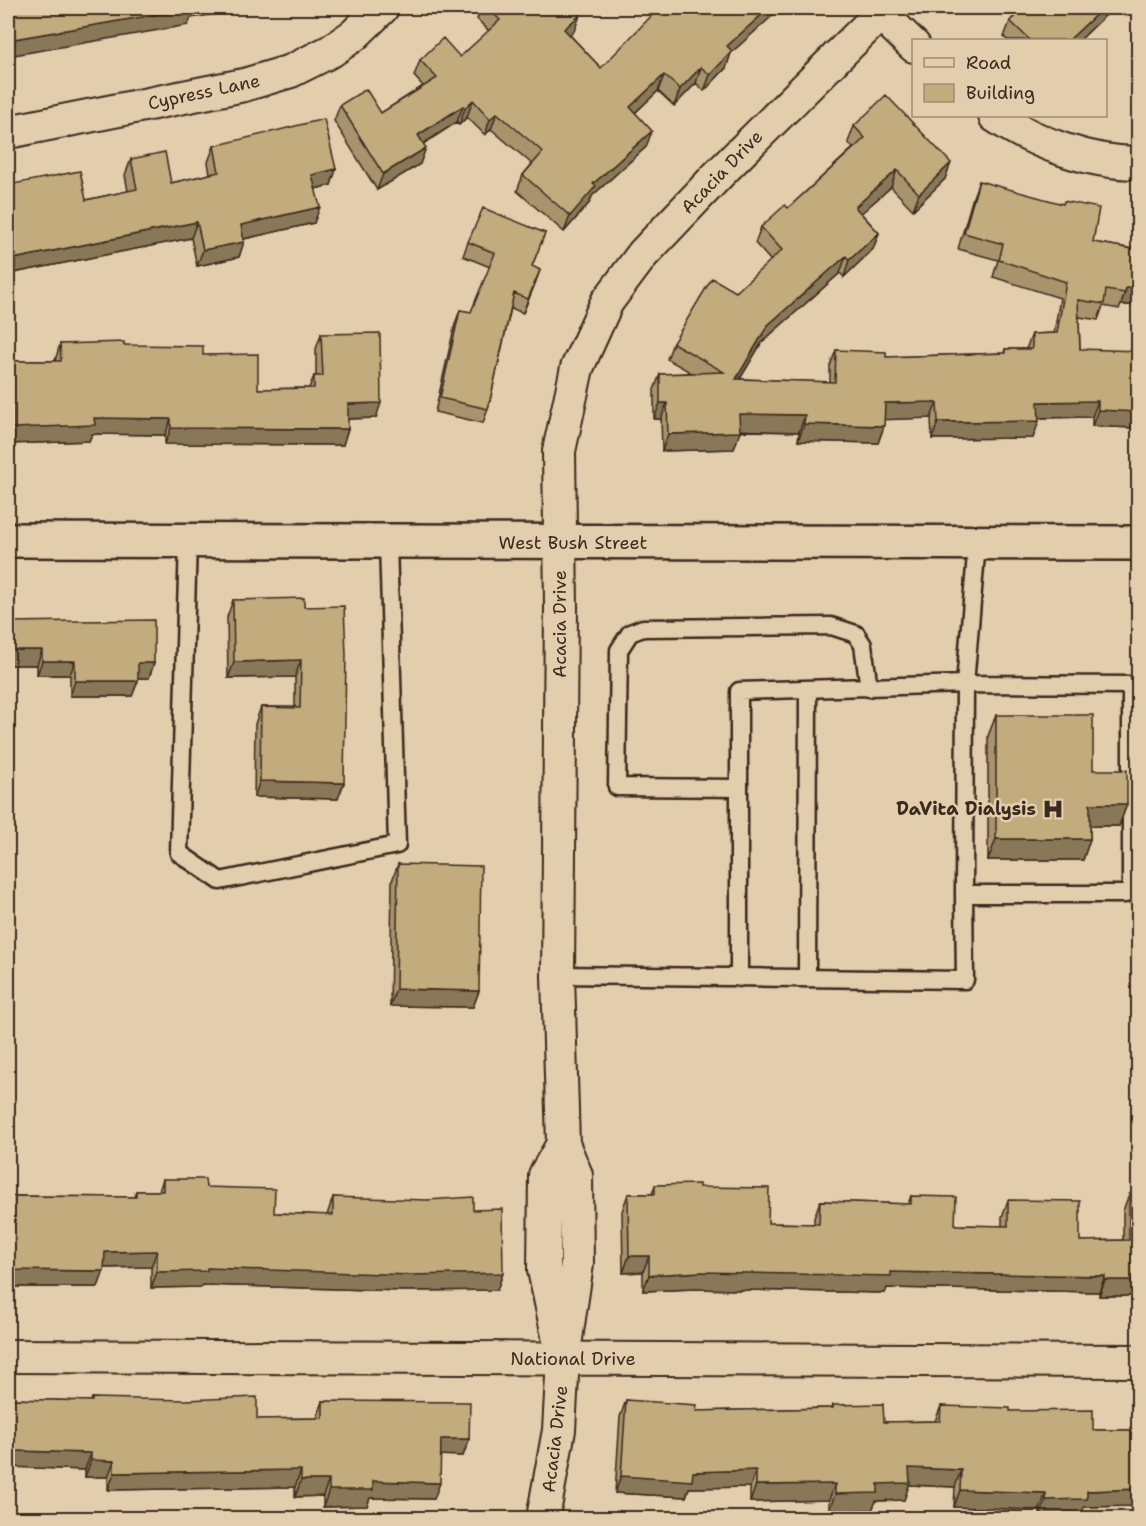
<svg xmlns="http://www.w3.org/2000/svg" width="1146" height="1526" font-family="'Shantell Sans',sans-serif">
<rect width="100%" height="100%" fill="#e2cdac"/>
<filter id="ink" filterUnits="userSpaceOnUse"><feTurbulence type="fractalNoise" baseFrequency=".0167" numOctaves="2"/><feDisplacementMap in="SourceGraphic" scale="12" xChannelSelector="R" yChannelSelector="G"/><feConvolveMatrix kernelMatrix="1 2 1 2 8 2 1 2 1" color-interpolation-filters="sRGB"/></filter>
<g filter="url(#ink)">
<g fill="none" stroke-linecap="round" stroke-linejoin="round">
<defs>
<path id="lane" d="M188,541L179,853L220,881L397,845L388,542
M739,788L617,787L619,650L630,633L643,628L831,626L856,634L863,645L869,688
M558,975L965,980L964,894
M807,977L808,690
M739,978V691L965,684L1131,685V890L1125,894H964L965,684L977,543"/>
<path id="street" d="M880,13L914,46
M995,116C1035,143 1090,163 1138,163
M8,132L244,85L291,71L331,51L354,35L382,8
M563,1144L558,975L561,607L559,451L577,368L607,302L643,254L719,174L886,8
M8,1356L1138,1361
M543,1518L559,1430L563,1359L577,1264L576,1175L563,1144L545,1175L544,1270L563,1359"/>
<path id="secondary" d="M8,540L1138,543"/>
</defs>
<!-- lane casing -->
<use href="#lane" stroke="#3b2a1e" stroke-width="21"/>
<!-- street casing -->
<use href="#street" stroke="#3b2a1e" stroke-width="36"/>
<!-- secondary casing -->
<use href="#secondary" stroke="#3b2a1e" stroke-width="38"/>
<!-- lane -->
<use href="#lane" stroke="#e2cdac" stroke-width="16"/>
<!-- street -->
<use href="#street" stroke="#e2cdac" stroke-width="32"/>
<!-- secondary -->
<use href="#secondary" stroke="#e2cdac" stroke-width="33"/>
</g>
<!-- wall -->
<path fill="#a7936c" stroke="#3b2a1e" stroke-width="1.5" d="M481,8H573L580,15L574,31L570,35L601,68L731,53L726,68L704,91L696,83L674,106L658,91L635,113L646,147L592,196L590,202L564,232L517,191L523,175L532,164L491,129L485,135L467,117L459,125L457,122L423,144L420,164L377,190L334,121L340,105L381,113L423,86L414,76L420,60L460,57L489,31L477,19Z
M1015,8H1113L1080,40H1007L1004,37L1010,21L1019,11Z
M854,126L945,179L913,210L891,187L861,213L879,233L873,249L844,277L840,273L762,342L740,379L830,382V366L836,350L886,357L1004,353L1005,349H1026L1032,334L1054,333L1060,298L993,277L998,260L958,249L973,197L979,181L1093,242L1138,250V305H1121L1119,309L1103,306L1098,320L1079,317L1080,349L1135,422L1133,428L1092,426V417L1039,418L1033,438L932,439L931,418L884,419V426L878,443L798,441L799,432L740,431L734,449L662,451L661,419H654V390L660,374L692,373L667,359L673,343L736,292L771,261L755,243L761,227L788,208L853,148L848,142Z
M214,146L336,169L331,185L315,189L314,223L244,239L239,257L197,266L191,238L8,274V185L86,200L128,191L125,175L131,159L171,183L210,174L208,162Z
M545,233L532,266L540,270L523,313L511,308L488,409L483,423L435,412L455,324L460,310L471,312L490,267L463,256L468,242Z
M321,334L376,418L348,419L343,445L165,444V435L92,434L89,441L8,444V361H55L60,344L124,345L203,355L258,389L309,388L314,376H316V349Z
M233,600L304,607L338,799L254,797L255,724L261,707H295V677L228,678L227,617Z
M8,622L154,663L149,678H138V681L132,696H70V675H37V665H8Z
M996,715L1093,770L1127,804L1119,826H1090V839L1083,860H988V736Z
M398,864L479,991L473,1007L390,1006L392,881Z
M163,1179L206,1187L274,1213L327,1215L333,1197L473,1210L503,1273L497,1290L405,1291L202,1285L201,1287L151,1288V1267L104,1268L98,1287H8V1196L134,1197L136,1191H159Z
M655,1185L699,1187L768,1223L814,1224V1218L820,1201L908,1204L911,1196L955,1225L1002,1226V1217L1008,1200L1080,1241L1123,1240V1211L1129,1194L1138,1296H1099V1292L887,1288L885,1293L695,1289L643,1291V1272L623,1273L622,1211L628,1194H652Z
M92,1398L257,1419L317,1418L323,1401L469,1439L463,1456L440,1455L434,1499L370,1498L367,1506L323,1507V1496L295,1497V1487L108,1490V1477H85V1470L15,1467V1479L9,1496H8V1399L91,1401Z
M626,1400L696,1411L832,1408L833,1405L884,1422L935,1421L941,1406L1010,1411L1093,1430H1136L1137,1420L1138,1415V1518H1134V1506L1084,1507L1081,1516L1040,1517V1510L954,1507L955,1487L909,1485L904,1500L876,1501L872,1510L829,1511V1500L750,1502V1487L689,1488L686,1497L615,1493L620,1417Z"/>
<!-- shaded-wall -->
<path fill="#887858" stroke="#3b2a1e" stroke-width="1.5" d="M191,8H254L191,18L188,25L8,56V40Z
M769,8H781L731,53L726,68L704,91L710,75L727,46Z
M1103,8H1113L1080,40H1069Z
M580,15L574,31L558,45L564,29Z
M701,67L696,83L674,106L680,89Z
M664,75L658,91L624,123L630,107Z
M473,100L467,117L459,125L465,108Z
M463,106L457,122L412,151L418,135Z
M497,113L491,129L485,135L490,119Z
M652,131L646,147L592,196L590,202L564,232L570,216L593,184Z
M426,148L420,164L377,190L383,174Z
M951,163L945,179L913,210L919,194Z
M336,169L331,185L306,191L312,175Z
M897,170L891,187L849,224L855,207Z
M320,207L314,223L235,241L241,225Z
M197,222L191,238L8,274V260Z
M879,233L873,249L844,277L849,260Z
M244,242L239,257L197,266L203,250Z
M846,256L840,273L762,342L730,395L736,379L768,325Z
M540,270L535,284L523,313L528,299Z
M1126,288H1138V305H1121Z
M8,401H13L8,416Z
M1098,401L1092,417L1032,418L1038,402Z
M937,402L931,418L879,420L885,403Z
M381,403L376,418L342,419L348,404Z
M660,403H667L661,419H654Z
M1138,407V422H1135L1133,428L1092,426L1098,410Z
M739,414L805,415L799,432L734,430Z
M94,418L171,419L165,435L92,434L89,441L8,444L13,428Z
M1039,421L1033,438L932,439L938,422Z
M804,424L884,426L878,443L798,441Z
M171,428L348,429L343,445L165,444Z
M740,432L734,449L662,451L668,434Z
M8,650H42L37,665H8Z
M301,660L295,677L228,678L234,662Z
M42,661H75L70,675H37Z
M138,663H154L149,678H132Z
M75,681H138L132,696H70Z
M260,781L344,783L338,799L254,797Z
M1090,804H1127L1119,826H1083Z
M996,839H1090L1083,860H988Z
M396,989L479,991L473,1007L390,1006Z
M157,1251L151,1267L99,1268L105,1252Z
M629,1256H649L643,1272L623,1273Z
M207,1268L503,1273L497,1290L405,1291L202,1285L201,1287L151,1288L157,1272Z
M8,1270L104,1271L98,1287H8Z
M701,1272H891L1105,1276L1099,1292L887,1288L885,1293L695,1289L643,1291L649,1275Z
M1105,1280H1138V1296H1099Z
M441,1439H469L463,1456L435,1455Z
M16,1451L91,1453L85,1470L10,1467Z
M91,1460L114,1461L108,1477H85Z
M909,1468L961,1470L955,1487L909,1485L904,1500L876,1501L872,1510L829,1511L835,1494L878,1484Z
M301,1470L295,1487L108,1490L114,1473Z
M756,1470L750,1487L689,1488L686,1497L615,1493L621,1476L693,1472Z
M8,1479H15L9,1496H8Z
M301,1480H329L323,1496L295,1497Z
M373,1481L440,1483L434,1499L370,1498L367,1506L323,1507L329,1490Z
M835,1484L829,1500L750,1502L756,1485Z
M1138,1489V1493L1134,1506L1084,1507L1081,1516L1040,1517L1046,1500L1087,1491Z
M960,1490L1046,1493L1040,1510L954,1507Z
M1138,1506V1518H1134Z"/>
<!-- building -->
<path fill="#c2ab7d" stroke="#3b2a1e" stroke-width="1.5" d="M8,8H194L8,40Z
M488,8H573L580,15L564,29L601,68L659,8H769L727,46L732,51L710,75L701,67L680,89L664,75L630,107L652,131L593,184L596,186L570,216L523,175L543,152L497,113L490,119L473,100L465,108L463,106L418,135L426,148L383,174L340,105L366,89L381,113L437,78L420,60L443,38L460,57L500,20Z
M1023,8H1103L1069,40H1030L1010,21Z
M886,95L951,163L919,194L897,170L855,207L879,233L849,260L846,256L768,325L736,379L835,382L836,350L886,352V357L1005,353V349H1032V334L1057,333L1066,282L999,260L1003,244L964,233L979,181L1063,204L1064,201L1099,208L1093,242L1138,250V288H1126L1125,293L1106,290L1104,304L1078,300L1080,349L1138,351V412L1098,410V401L1038,402L1039,421L938,422L937,402L885,403L884,426L804,424L805,415L739,414L740,432L668,434L667,403H660V374L724,372L673,343L712,278L736,292L782,250L761,227L785,205L788,208L865,138L854,126Z
M324,119L336,169L312,175L320,207L241,225L244,242L203,250L197,222L8,260V211H11L8,192V185L80,171L86,200L137,189L131,159L165,152L171,183L219,172L214,146Z
M483,208L545,233L532,266L540,270L528,299L514,293L488,409L440,398L460,310L471,312L495,253L468,242Z
M380,333L381,403L348,404V429L171,428V419L94,418L95,425L13,428V401H8V361H61L60,344L124,342V345L203,346V355L258,354V389L314,388V376H323L321,334Z
M304,598V607L344,606L346,654L344,783L260,781L261,707L300,708L301,660L234,662L233,600Z
M154,620V663H138V681H75V661H42V650H8V622Z
M996,715H1093V770H1127V804H1090V839H996Z
M398,864L481,866L479,991L396,989Z
M163,1179H205L206,1187L275,1189L274,1213L333,1215V1197L427,1200L473,1197V1210L502,1209L503,1273L411,1275L207,1268V1271L157,1272V1251L105,1252L104,1271L8,1270V1196L136,1197V1191H163Z
M699,1184V1187L769,1188L768,1223L819,1224L820,1201L911,1204V1196L956,1197L955,1225L1008,1226V1200L1080,1201V1241L1129,1240V1194H1138V1280H1105V1276L891,1272V1276L701,1272L649,1275V1256H629L628,1194H655V1185Z
M257,1397V1419L323,1418V1401L470,1402L469,1439H441L440,1483L373,1481V1490H329V1480H301V1470L114,1473V1461L91,1460V1453L16,1451L15,1479H8V1399L92,1401V1398L185,1400Z
M626,1400L697,1405L696,1411L833,1408V1405L883,1404L884,1422L940,1421L941,1406L1010,1408V1411L1093,1410V1430H1138V1489L1087,1491V1499L1046,1500V1493L960,1490L961,1470L909,1468L910,1483L878,1484V1493L835,1494V1484L756,1485V1470L693,1472L692,1481L621,1476Z"/>
</g>
<!-- icons -->
<defs>
<symbol id="hospital-bare" viewBox="-9 -9 18 18"><path d="M-5-5h3v3.5h4V-5h3V5h-3V1.5h-4V5h-3Z" fill="#3b2a1e" stroke="#e2cdac" stroke-width="2.5" paint-order="stroke"/></symbol>
</defs>
<g fill-rule="evenodd">
<use href="#hospital-bare" x="1038" y="794" width="30" height="30"/>
</g>
<g text-anchor="middle" dominant-baseline="central" stroke-width="5" stroke-linejoin="round" paint-order="stroke">
<!-- street labels -->
<g font-size="18" fill="#3b2a1e" stroke="#e2cdac">
<text transform="translate(204 92) rotate(-12)">Cypress Lane</text>
<text transform="translate(722 172) rotate(-46)">Acacia Drive</text>
<text x="573" y="543">West Bush Street</text>
<text transform="translate(560 624) rotate(-90)">Acacia Drive</text>
<text x="573" y="1359">National Drive</text>
<text transform="translate(555 1439) rotate(-83)">Acacia Drive</text>
</g>
<!-- poi labels -->
<g font-size="18" font-weight="bold" fill="#3b2a1e" stroke="#e2cdac" text-anchor="end">
<text x="1036" y="809">DaVita Dialysis</text>
</g>
</g>
<!-- margin -->
<rect width="1146" height="1526" fill="none" stroke="#e2cdac" stroke-width="30"/>
<rect x="15" y="15" width="1116" height="1496" fill="none" stroke="#3b2a1e" stroke-width="2" filter="url(#ink)"/>
<!-- legend -->
<rect x="912" y="39" width="195" height="78" fill="#e2cdac" stroke="#9f8c73" stroke-width="1.5"/>
<rect x="924" y="58" width="30" height="9" fill="#e2cdac" stroke="#9f8c73" stroke-width="1.5"/>
<text x="966" y="69" font-size="18" fill="#3b2a1e">Road</text>
<rect x="924" y="84" width="30" height="18" fill="#c2ab7d" stroke="#9f8c73" stroke-width="1.5"/>
<text x="966" y="99" font-size="18" fill="#3b2a1e">Building</text>
</svg>
